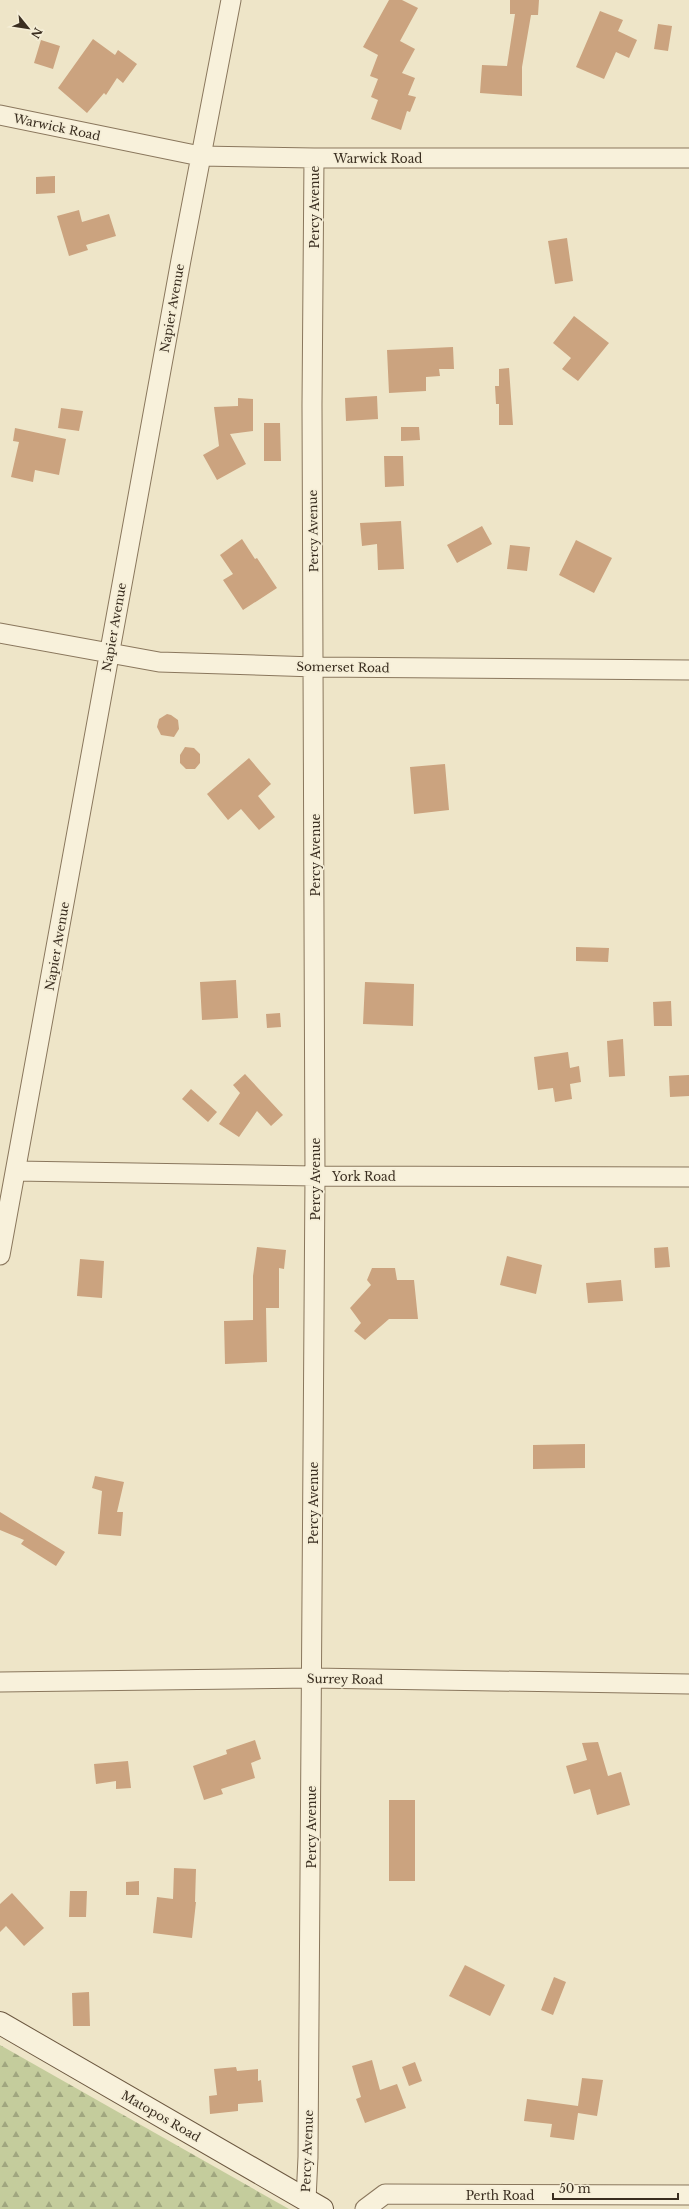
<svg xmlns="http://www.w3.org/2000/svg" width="689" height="2209" font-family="'Libre Baskerville',serif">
<defs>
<pattern id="forest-firs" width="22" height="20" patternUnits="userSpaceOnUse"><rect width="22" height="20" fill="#c4cc9c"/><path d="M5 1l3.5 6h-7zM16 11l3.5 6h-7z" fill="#a0a67f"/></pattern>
</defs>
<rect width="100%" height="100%" fill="#eee5c8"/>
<!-- forest -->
<path fill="url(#forest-firs)" d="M0,2045L289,2209H0Z"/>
<!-- building -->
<path fill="#cba37f" d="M389,0H402L418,8L400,41L415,49L402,73L415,78L408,95L416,97L410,112L407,111L401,130L371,119L378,100L371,97L378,79L370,76L378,55L363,47Z
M510,0H539L538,15H531L522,67V96L480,93L482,65L507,66L515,14H510Z
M600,11L623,20L618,31L637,40L629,58L616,52L604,79L576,67Z
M658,24L672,26L668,51L654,49Z
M93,39L115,55L118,50L137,64L123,83L117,78L106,95L104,93L87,113L58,88Z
M41,40L60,46L53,69L34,63Z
M55,176V193L36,194V177Z
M79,210L82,222L109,214L116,236L86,245L88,250L69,256L57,216Z
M567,238L573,281L555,284L548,241Z
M574,316L609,343L578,381L562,369L571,358L553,343Z
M453,347L454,369H439L440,376L426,377V391L389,393L387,350Z
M509,368L513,425H499V404H496L495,386H499V369Z
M377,396L378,419L346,421L345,398Z
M238,398L253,399V431L230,434L246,464L217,480L203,455L219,446L214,407L238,406Z
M61,408L83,411L79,431L58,428Z
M264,423H280L281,461H264Z
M401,427H419L420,440L401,441Z
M15,428L66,439L59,475L35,470L33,482L11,477L19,442L13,441Z
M384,456H403L404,486L385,487Z
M401,521L404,569L378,570L377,544L362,546L360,523Z
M482,526L492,544L457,563L447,545Z
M242,539L255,559L257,558L277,588L243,610L223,580L233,574L220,555Z
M576,540L612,558L594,593L559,575Z
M510,545L530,547L527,571L507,569Z
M167,714L171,715L178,720L179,729L174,737L161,735L157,727L159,719Z
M185,747L194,748L200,754V763L195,769H186L180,763V755Z
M249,758L271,784L258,796L275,817L259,830L241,809L228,820L207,794Z
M445,764L449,810L414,814L410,767Z
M576,947L609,948L608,962L576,961Z
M236,980L238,1018L202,1020L200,982Z
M365,982L414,984L413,1026L363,1024Z
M671,1001L672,1026H654L653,1002Z
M280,1013L281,1027L267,1028L266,1014Z
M623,1039L625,1076L609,1077L607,1041Z
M568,1052L570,1068L579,1066L581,1082L570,1084L572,1099L555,1102L553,1088L538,1090L534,1057Z
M245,1074L283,1115L271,1126L257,1111L239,1137L219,1124L240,1093L233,1085Z
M689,1075V1096L670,1097L669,1076Z
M191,1089L217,1112L208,1122L182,1099Z
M257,1247L286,1250L284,1269L279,1268V1308H266L267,1362L225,1364L224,1321L253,1320V1276Z
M668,1247L670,1267L655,1268L654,1248Z
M507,1256L542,1265L536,1294L500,1285Z
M80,1259L104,1261L102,1298L77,1296Z
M372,1268H395L397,1280H414L418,1319H389L365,1340L354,1331L361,1323L350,1308L371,1285L367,1280Z
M621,1280L623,1301L588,1303L586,1283Z
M585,1444V1468L533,1469V1445Z
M95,1476L124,1482L117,1512H123L121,1536L98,1534L102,1491L92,1488Z
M0,1512L65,1552L56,1566L21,1544L24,1540L0,1530Z
M255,1740L261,1759L251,1763L255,1778L221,1789L223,1794L204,1800L193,1766L227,1754L226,1750Z
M598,1742L608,1776L621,1772L630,1805L597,1815L590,1789L574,1794L566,1766L587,1760L582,1743Z
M128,1761L131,1788L116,1789V1781L96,1784L94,1764Z
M389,1800H415V1881H389Z
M174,1868L196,1869L195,1902H196L192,1938L153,1933L157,1897L173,1899Z
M139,1881V1895H126V1882Z
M70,1891H87L86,1917H69Z
M12,1893L44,1928L24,1946L6,1926L0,1932V1904Z
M465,1965L505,1985L490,2016L449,1996Z
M554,1977L566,1982L553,2015L541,2010Z
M89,1992L90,2026H73L72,1993Z
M372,2060L380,2090L397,2084L406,2108L365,2123L356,2099L361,2097L352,2066Z
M415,2062L422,2081L409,2086L402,2067Z
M236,2067L237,2071L258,2069V2081L261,2080L263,2102L238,2104V2111L210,2114L209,2096L217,2095L214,2069Z
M582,2078L603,2080L597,2116L578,2113L574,2140L550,2137L552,2124L524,2121L527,2099L578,2106Z"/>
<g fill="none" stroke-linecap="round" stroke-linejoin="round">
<defs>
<path id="minor" d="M0,115L200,156L314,158H689
M0,633L159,662L315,667L689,670
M16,1171L315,1176L689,1177
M0,1255L181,260L231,0
M0,1682L312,1678L689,1684
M306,2200L308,2157L315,1176L312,405L314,158
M365,2209L385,2194L689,2195"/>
<path id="secondary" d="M0,2023L322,2209"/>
</defs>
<!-- minor casing -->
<use href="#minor" stroke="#8a775d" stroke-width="21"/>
<!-- secondary casing -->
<use href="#secondary" stroke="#6c5840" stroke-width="24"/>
<!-- minor -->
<use href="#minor" stroke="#f8f1db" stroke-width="19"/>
<!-- secondary -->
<use href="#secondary" stroke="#f8f1db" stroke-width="22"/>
</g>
<g text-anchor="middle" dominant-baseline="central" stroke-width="3.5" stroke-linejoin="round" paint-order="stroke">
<!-- street labels -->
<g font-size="12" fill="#3a2e20" stroke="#f5eed7">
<text transform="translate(57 127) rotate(12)">Warwick Road</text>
<text x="378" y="158">Warwick Road</text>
<text transform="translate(314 207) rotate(-90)">Percy Avenue</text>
<text transform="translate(172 308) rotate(-80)">Napier Avenue</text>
<text transform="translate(313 531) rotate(-91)">Percy Avenue</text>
<text transform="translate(114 627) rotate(-80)">Napier Avenue</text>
<text transform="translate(343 667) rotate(1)">Somerset Road</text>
<text transform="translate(315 855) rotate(-90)">Percy Avenue</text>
<text transform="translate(57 946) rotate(-80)">Napier Avenue</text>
<text x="364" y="1176">York Road</text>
<text transform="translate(315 1179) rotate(-90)">Percy Avenue</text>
<text transform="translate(313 1503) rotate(-90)">Percy Avenue</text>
<text transform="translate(345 1679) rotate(1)">Surrey Road</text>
<text transform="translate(311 1827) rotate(-90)">Percy Avenue</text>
<text transform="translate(161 2116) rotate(30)">Matopos Road</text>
<text transform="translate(307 2151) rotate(-88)">Percy Avenue</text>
<text x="500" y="2195">Perth Road</text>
</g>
</g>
<!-- north arrow -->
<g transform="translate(28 28) rotate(120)" stroke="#f5eed7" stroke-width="3" paint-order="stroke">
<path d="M0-3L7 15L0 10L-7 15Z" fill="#3a2e20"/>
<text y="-6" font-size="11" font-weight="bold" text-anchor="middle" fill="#3a2e20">N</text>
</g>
<!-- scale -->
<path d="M553 2193v6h125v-6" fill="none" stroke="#3a2e20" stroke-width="2"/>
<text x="559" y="2193" font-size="12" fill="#3a2e20" stroke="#f5eed7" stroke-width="3" paint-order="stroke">50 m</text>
</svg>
